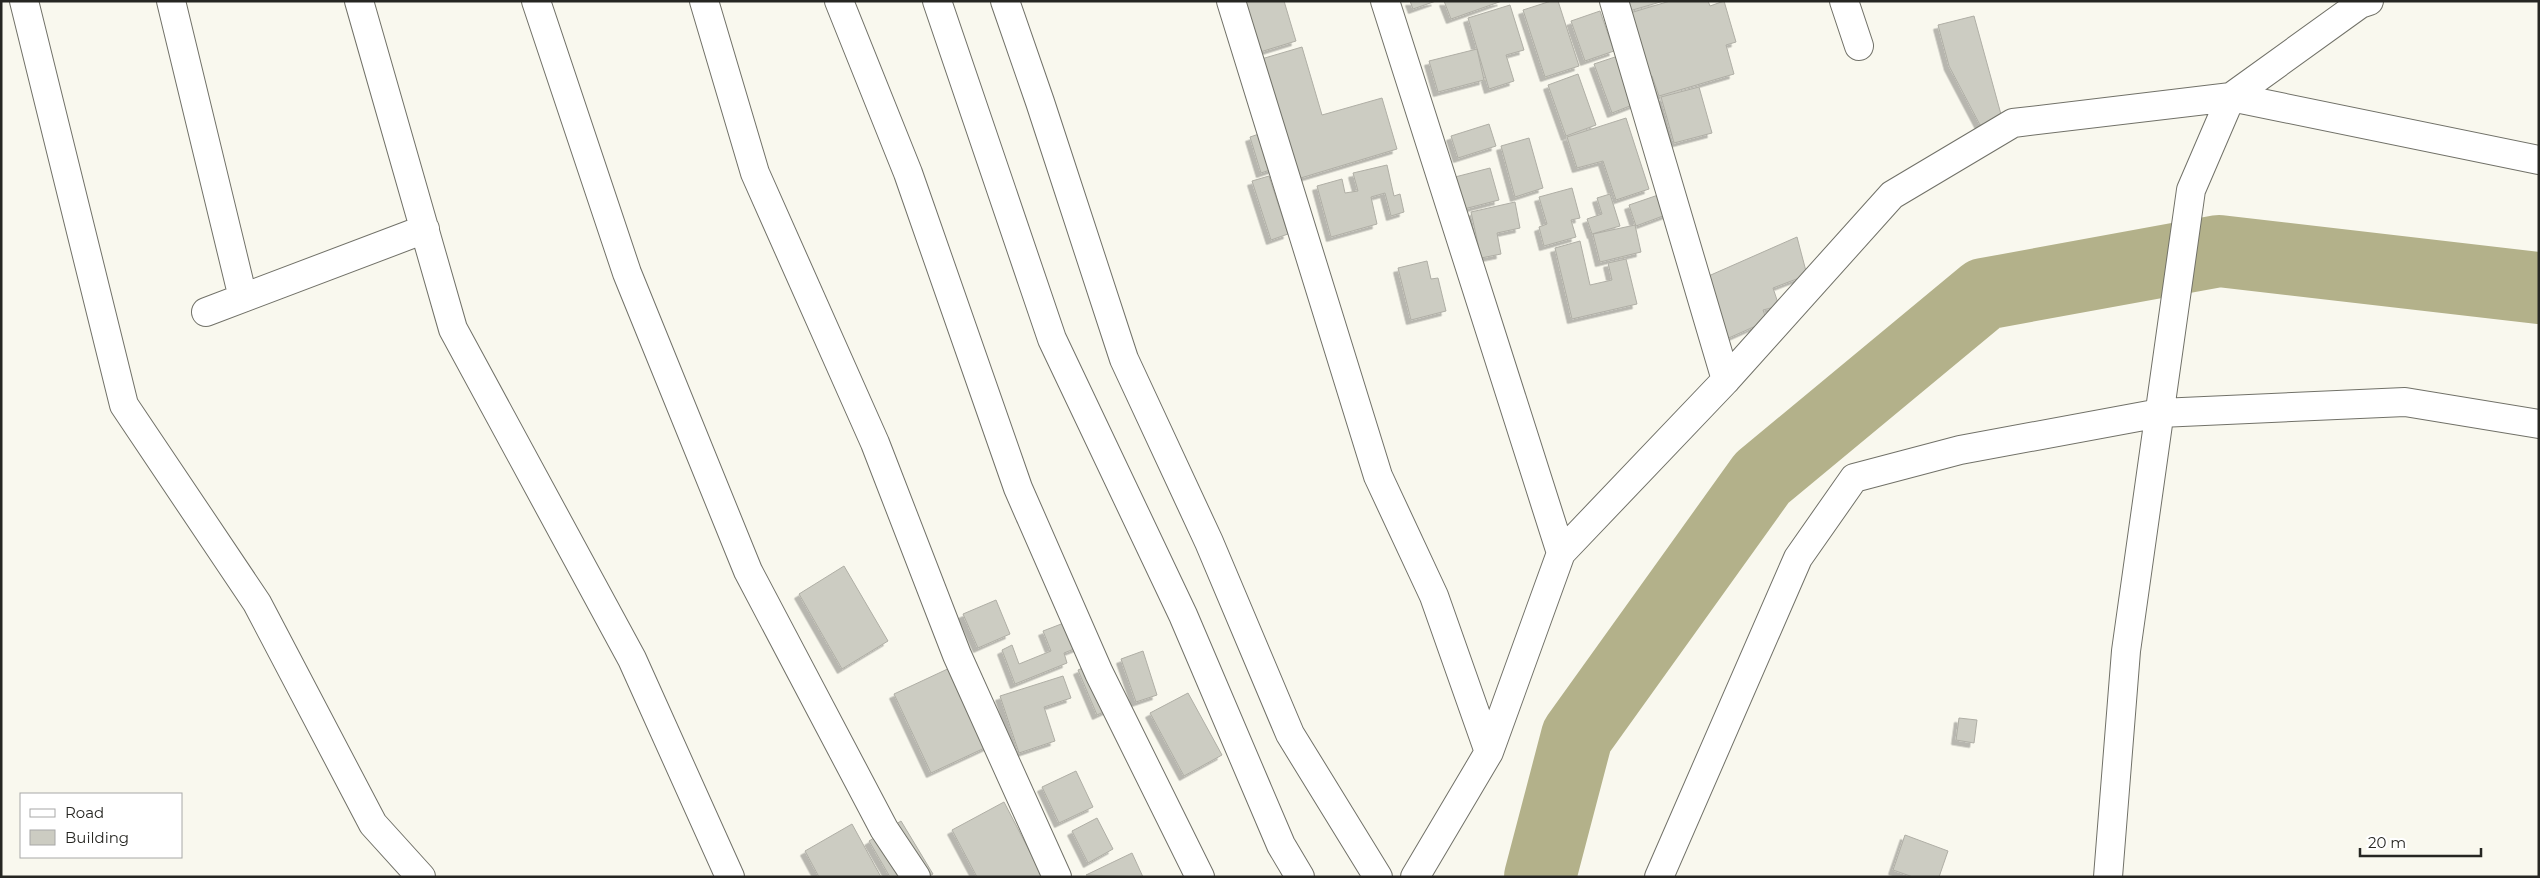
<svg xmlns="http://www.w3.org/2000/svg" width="2540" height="878" font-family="Montserrat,sans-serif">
<defs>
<filter id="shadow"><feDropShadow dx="-4.5" dy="4.5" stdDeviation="0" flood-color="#0004"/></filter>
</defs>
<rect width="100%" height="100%" fill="#f9f8ee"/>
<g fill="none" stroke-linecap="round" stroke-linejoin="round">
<!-- river -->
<path stroke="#b3b18a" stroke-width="72" d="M1540,877L1577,736L1762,478L1984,294L2219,251L2539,288"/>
</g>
<!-- building -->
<path fill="#ccccc2" stroke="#afaea5" filter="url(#shadow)" d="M1241,1H1284L1296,41L1257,53Z
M1410,1H1436L1413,9Z
M1444,1H1502L1451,19Z
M1551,1H1558L1579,66L1545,77L1523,10Z
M1627,1H1664L1629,11Z
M1670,1H1708L1710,6L1724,1L1736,42L1726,45L1734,74L1659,96L1652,76L1641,79L1630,13Z
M1510,5L1524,50L1506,55L1514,81L1489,89L1468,18Z
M1600,11L1614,51L1585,61L1571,21Z
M1974,16L2002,118L1980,125L1949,66L1938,25Z
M1302,47L1322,115L1382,98L1397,149L1294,180L1258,60Z
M1477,49L1484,80L1438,92L1429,61Z
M1618,56L1635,104L1612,113L1594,64Z
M1578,74L1596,125L1566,136L1548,85Z
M1699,87L1712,133L1674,143L1661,97Z
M1626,118L1649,189L1616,200L1603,161L1577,168L1567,137Z
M1489,124L1496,146L1458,158L1451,136Z
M1268,131L1279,167L1261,173L1250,137Z
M1529,138L1543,188L1515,197L1501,146Z
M1387,165L1394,196L1400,194L1404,212L1391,216L1385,193L1371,197L1377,224L1331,237L1317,186L1342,179L1345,193L1358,191L1353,173Z
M1490,168L1499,200L1464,209L1455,177Z
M1269,176L1288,234L1271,240L1252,181Z
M1572,188L1580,218L1571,220L1576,237L1544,246L1539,227L1547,224L1539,197Z
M1664,193L1671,213L1636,226L1629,205Z
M1610,194L1620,226L1592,234L1587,219L1602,214L1597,198Z
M1515,202L1520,228L1497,233L1501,254L1481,258L1471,212Z
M1635,225L1641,252L1600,262L1593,234Z
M1797,237L1807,275L1773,288L1779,306L1763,310L1767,321L1722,341L1704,278Z
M1580,241L1590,285L1612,280L1608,263L1626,259L1637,304L1572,319L1555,248Z
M1427,261L1431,279L1438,278L1446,311L1411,320L1398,268Z
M844,566L888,641L842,669L799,594Z
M996,600L1010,634L978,648L963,614Z
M1069,621L1079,647L1064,653L1067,663L1015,684L1002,650L1012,645L1019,664L1051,651L1043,631Z
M1143,651L1157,695L1136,702L1121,659Z
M1104,659L1110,709L1097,715L1078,670Z
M954,666L991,745L931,773L894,694Z
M1063,676L1071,698L1044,707L1055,741L1019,753L1000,696Z
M1188,693L1222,755L1184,776L1150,713Z
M1959,718L1977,720L1974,743L1956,740Z
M1076,771L1093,807L1059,823L1042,787Z
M1004,802L1043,877H977L952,830Z
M1097,818L1113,849L1088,863L1072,831Z
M901,821L933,874L928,877H890L869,841Z
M852,824L881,877H819L805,851Z
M1905,835L1948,851L1939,877H1913L1893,870Z
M1132,853L1143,877L1086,875Z"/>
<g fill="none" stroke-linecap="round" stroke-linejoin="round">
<defs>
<path id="street" d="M171,1L243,298
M359,1L453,329L632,659L730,877
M536,1L627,273L748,571L884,829L916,877
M704,1L755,173L875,443L957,655L1057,877
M839,1L908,173L1018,488L1099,673L1200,877
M937,1L1052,339L1183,615L1281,845L1300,877
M1005,1L1040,102L1124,359L1209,542L1290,734L1378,877
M1231,1L1378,476L1434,596L1489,752
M1385,1L1561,553
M1614,1L1726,380
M1844,1L1859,46
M206,312L425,229
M1415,877L1489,752L1561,553L1726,380L1892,195L2013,123L2231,97L2539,160
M1659,877L1798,558L1854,478L1960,450L2160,413L2405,402L2539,424
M2108,877L2126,651L2191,190L2231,97L2360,4L2369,1"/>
<path id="secondary" d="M24,1L124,405L257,603L373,824L421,877"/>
</defs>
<!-- street casing -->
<use href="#street" stroke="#717168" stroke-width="30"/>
<!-- secondary casing -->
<use href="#secondary" stroke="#717168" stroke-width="30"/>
<!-- street -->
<use href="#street" stroke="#fff" stroke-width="28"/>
<!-- secondary -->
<use href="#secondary" stroke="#fff" stroke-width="28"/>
</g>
<!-- border -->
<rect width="2540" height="878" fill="none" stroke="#262622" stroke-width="5"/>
<!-- legend -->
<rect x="20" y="793" width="162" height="65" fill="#ffffff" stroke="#a8a8a7"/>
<rect x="30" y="809" width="25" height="8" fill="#ffffff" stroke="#a8a8a7"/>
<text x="65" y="818" font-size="15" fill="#262622">Road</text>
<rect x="30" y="830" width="25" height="15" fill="#ccccc2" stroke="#a8a8a7"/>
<text x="65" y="843" font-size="15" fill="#262622">Building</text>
<!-- scale -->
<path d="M2360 848v8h121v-8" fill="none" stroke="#262622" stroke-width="2.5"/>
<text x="2368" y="848" font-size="15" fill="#262622" stroke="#ffffff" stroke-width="4" paint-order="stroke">20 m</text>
</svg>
